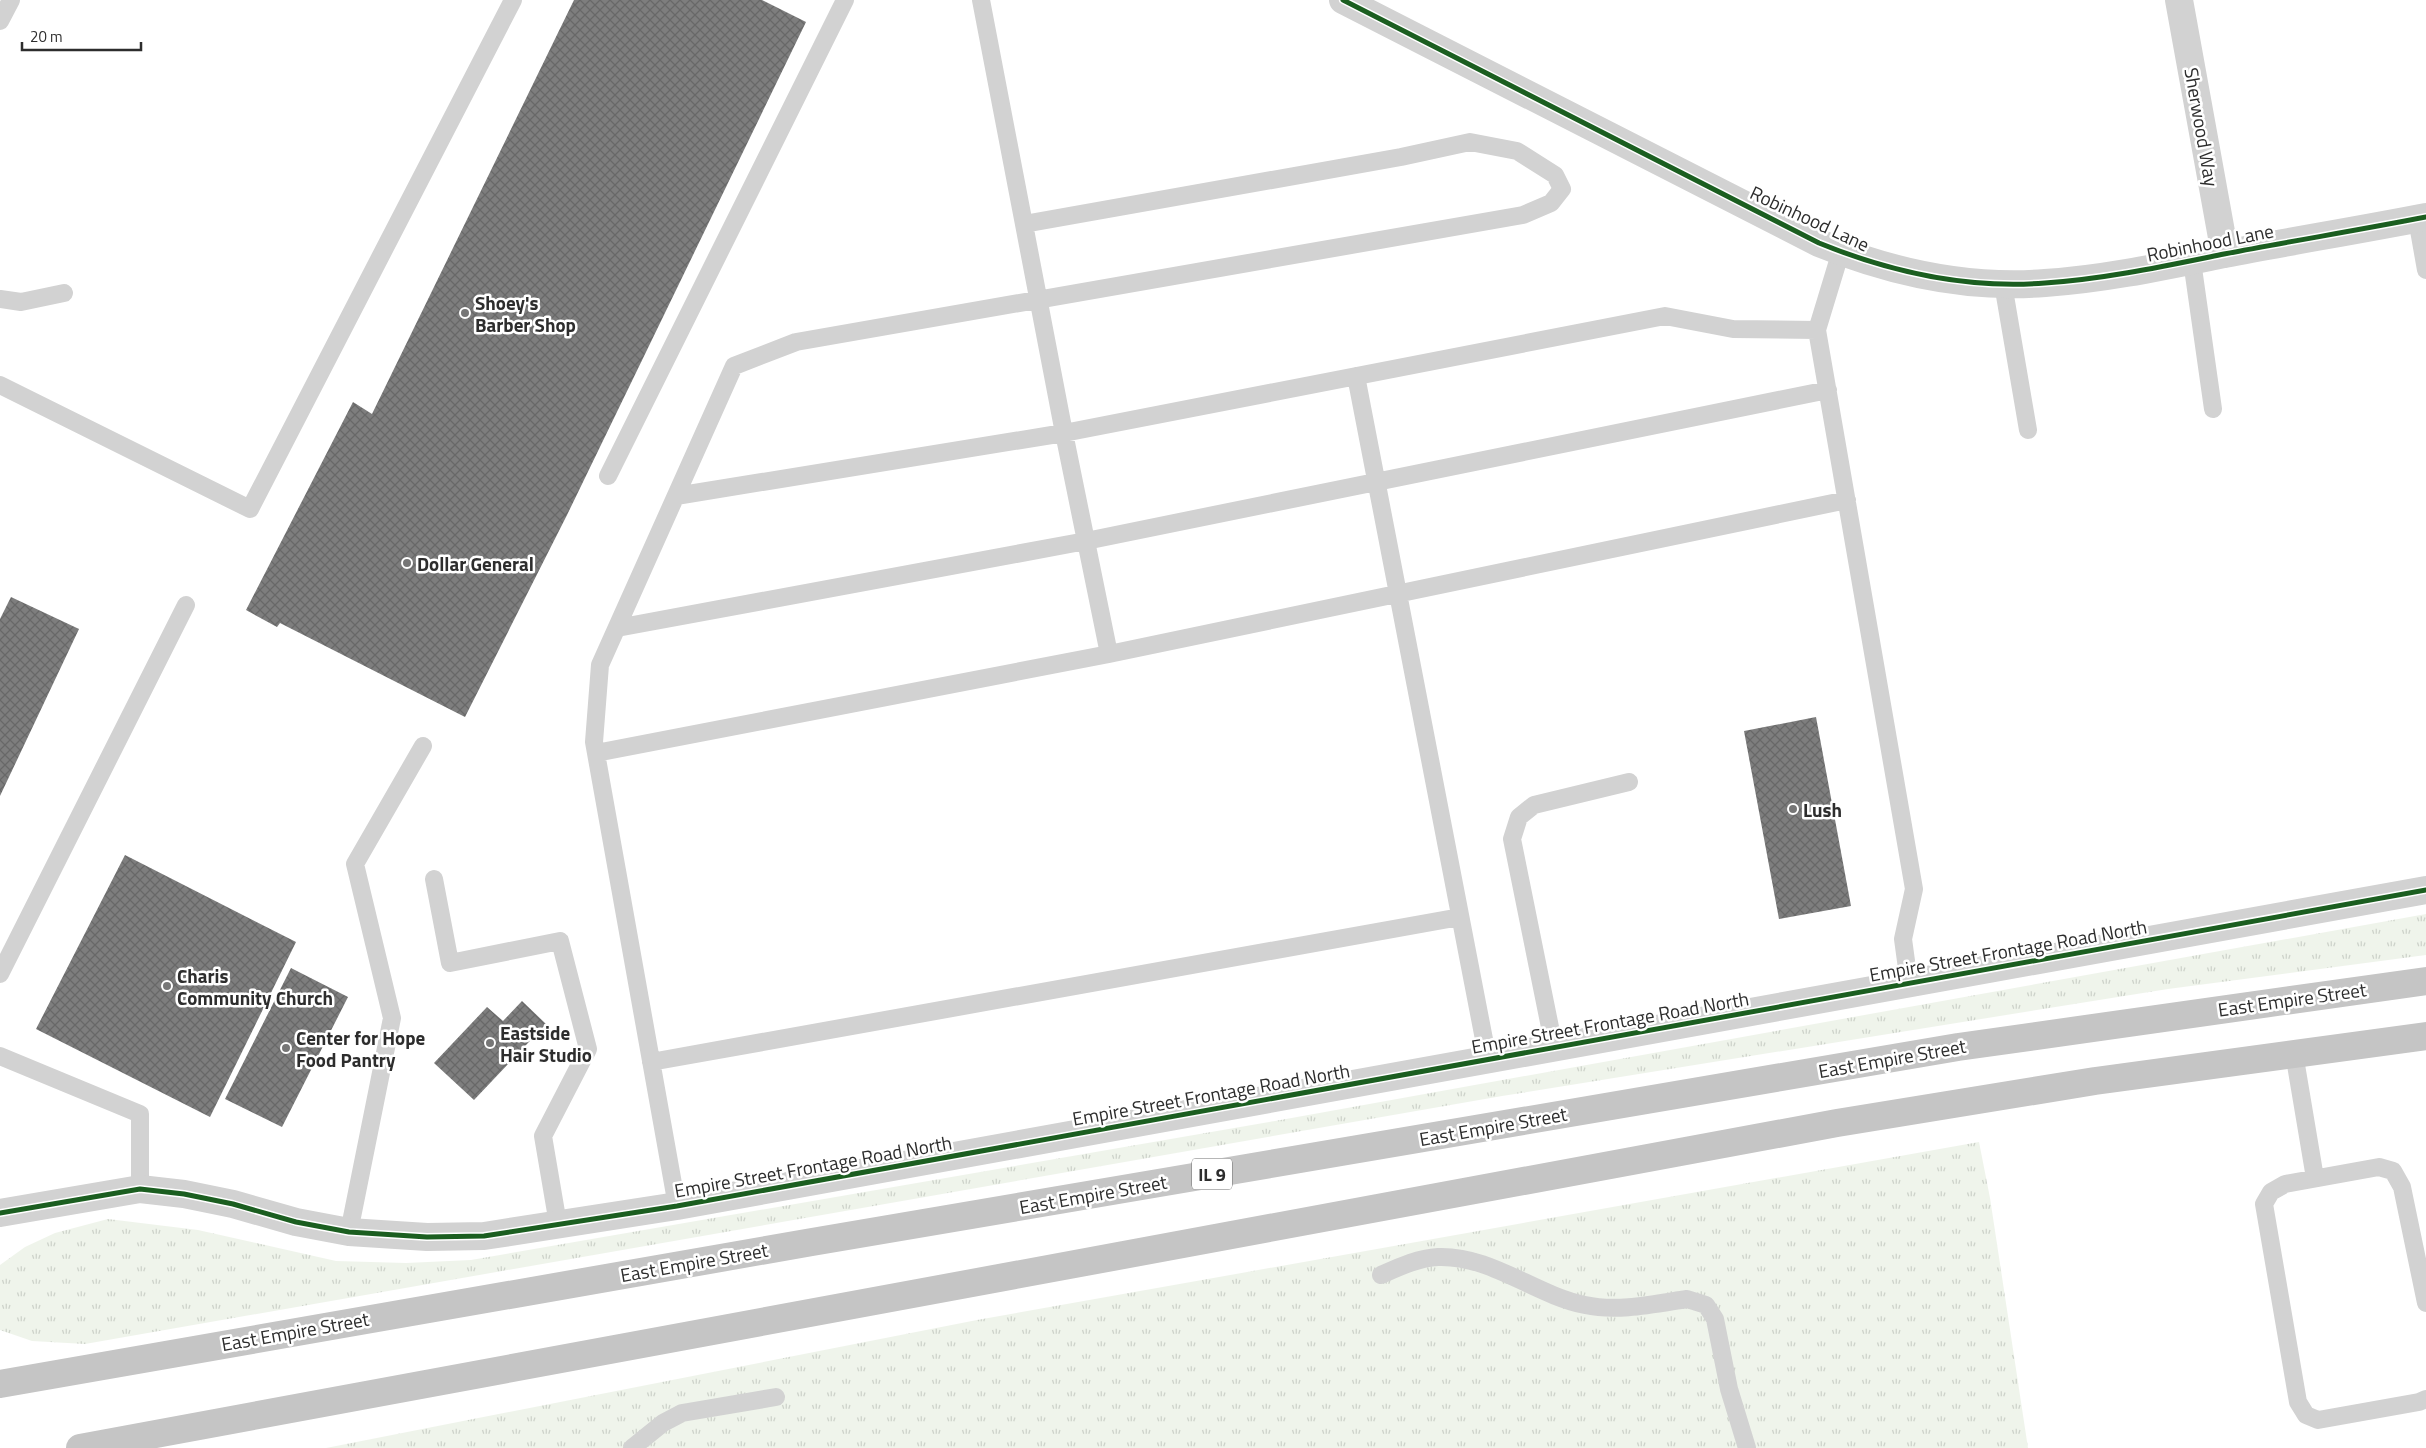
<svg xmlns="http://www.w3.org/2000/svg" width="2426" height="1448" font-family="'Titillium Web',sans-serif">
<defs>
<pattern id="grass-tufts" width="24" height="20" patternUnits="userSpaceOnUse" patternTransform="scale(1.25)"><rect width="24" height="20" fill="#eff4eb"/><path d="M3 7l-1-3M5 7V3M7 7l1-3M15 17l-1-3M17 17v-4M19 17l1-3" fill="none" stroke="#cdd2ca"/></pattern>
<pattern id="building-cross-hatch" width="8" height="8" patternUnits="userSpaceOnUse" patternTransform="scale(1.25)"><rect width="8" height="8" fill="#7e7e7e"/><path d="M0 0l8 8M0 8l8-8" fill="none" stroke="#686868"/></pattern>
</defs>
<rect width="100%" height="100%" fill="#fff"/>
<!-- grass -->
<path fill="url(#grass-tufts)" d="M2426,914V955L2168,989L1502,1096L85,1344L32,1341L0,1330V1265L25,1247L55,1233L108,1219L198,1230L336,1261L406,1263L471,1260L1275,1121Z
M1979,1142L1990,1198L2028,1448H326L977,1320Z"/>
<!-- building -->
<path fill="url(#building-cross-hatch)" d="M574,0H762L806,22L567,515L465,717L280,623L277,627L246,610L353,402L372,414Z
M11,597L79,629L0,796V619Z
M1816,717L1851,906L1779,919L1744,731Z
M125,855L296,942L210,1117L36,1029Z
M291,968L348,997L282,1127L225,1099Z
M522,1001L546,1024L474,1100L434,1063L487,1007L503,1021Z"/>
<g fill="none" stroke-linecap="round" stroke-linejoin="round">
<!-- service -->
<path stroke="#d2d2d2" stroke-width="18" d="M981,0L1064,433L1109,654
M0,21L11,0
M2417,219L2426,270
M1841,251L1817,330L1914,889L1903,939L1909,983
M2192,261L2213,409
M2003,284L2028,430
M0,299L21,302L64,293
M1356,376L1488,1060
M0,385L250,509L513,0
M608,476L845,0
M676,496L1064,433L1665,316L1733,329L1817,330
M617,628L1086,541L1828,390
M596,753L1109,654L1847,500
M434,879L450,963L560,941L588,1049L543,1136L558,1224
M0,974L186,605
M1554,1047L1512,839L1519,817L1534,805L1629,782
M2294,1053L2315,1178
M0,1056L140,1114V1189
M651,1062L1460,917
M677,1206L594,742L600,665L734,366L796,342L1523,215L1551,203L1562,189L1555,175L1517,151L1470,142L1401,157L1024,224
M349,1232L392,1018L355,864L423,746
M1381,1275C1399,1267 1418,1258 1438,1257C1491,1255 1535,1295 1585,1305C1618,1312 1654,1304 1687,1299L1706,1305L1715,1319L1729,1389L1747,1448
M2426,1303L2402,1187L2393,1171L2379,1167L2285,1184L2271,1192L2264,1204L2298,1402L2306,1415L2318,1420L2419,1402L2426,1399
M632,1448L663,1423L682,1413L776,1397"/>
<!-- minor -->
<path stroke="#d2d2d2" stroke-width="28" d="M1343,0L1819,243C1890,272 1967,289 2045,283C2105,279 2165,266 2224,254C2292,241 2359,230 2426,217
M2179,0L2225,254
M0,1213L140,1189L184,1194L233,1204L296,1222L349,1232L427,1237L484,1236L677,1206L2426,890"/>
<!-- primary -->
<path stroke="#c5c5c5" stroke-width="28" d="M0,1384L812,1242L1958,1047L2426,981
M80,1448L1837,1123L2095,1081L2426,1036"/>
<defs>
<path id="cycleway" d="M1343,0L1819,243C1890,272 1967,289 2045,283C2105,279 2165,266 2224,254C2292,241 2359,230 2426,217
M0,1213L140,1189L184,1194L233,1204L296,1222L349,1232L427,1237L484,1236L677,1206L2426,890"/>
</defs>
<!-- cycleway casing -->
<use href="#cycleway" stroke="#fff" stroke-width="8"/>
<!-- cycleway -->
<use href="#cycleway" stroke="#1b5e20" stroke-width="5"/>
</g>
<!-- markers -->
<g fill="#767676" stroke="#fff" stroke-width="2">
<circle cx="465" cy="313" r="5"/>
<circle cx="407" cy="563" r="5"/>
<circle cx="1793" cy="809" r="5"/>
<circle cx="167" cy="986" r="5"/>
<circle cx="490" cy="1043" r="5"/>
<circle cx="286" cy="1048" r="5"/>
</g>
<g text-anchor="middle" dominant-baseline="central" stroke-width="5" stroke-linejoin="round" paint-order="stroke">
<!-- shield labels -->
<rect fill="#fff" stroke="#6c6c6c" stroke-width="1" x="1192" y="1158.5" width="40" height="31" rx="4"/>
<g font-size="18" font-weight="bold" fill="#2d2d2d">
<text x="1212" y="1174">IL 9</text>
</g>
<!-- street labels -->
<g font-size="19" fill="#2d2d2d" stroke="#fff">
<text transform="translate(2202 127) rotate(80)">Sherwood Way</text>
<text transform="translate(1810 218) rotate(25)">Robinhood Lane</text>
<text transform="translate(2210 242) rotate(-11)">Robinhood Lane</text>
<text transform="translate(2008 950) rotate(-10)">Empire Street Frontage Road North</text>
<text transform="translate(2292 999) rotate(-8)">East Empire Street</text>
<text transform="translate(1610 1022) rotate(-10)">Empire Street Frontage Road North</text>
<text transform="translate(1892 1058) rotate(-10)">East Empire Street</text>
<text transform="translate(1211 1094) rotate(-10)">Empire Street Frontage Road North</text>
<text transform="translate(1493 1126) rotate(-10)">East Empire Street</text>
<text transform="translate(813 1166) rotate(-10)">Empire Street Frontage Road North</text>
<text transform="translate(1093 1194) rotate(-10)">East Empire Street</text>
<text transform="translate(694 1262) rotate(-10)">East Empire Street</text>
<text transform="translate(295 1331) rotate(-10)">East Empire Street</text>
</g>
<!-- poi labels -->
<g font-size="19" font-weight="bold" fill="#2d2d2d" stroke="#fff" text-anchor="start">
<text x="475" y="302">Shoey's<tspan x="475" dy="22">Barber Shop</tspan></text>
<text x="417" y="563">Dollar General</text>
<text x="1803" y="809">Lush</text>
<text x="177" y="975">Charis<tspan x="177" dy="22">Community Church</tspan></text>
<text x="500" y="1032">Eastside<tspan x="500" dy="22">Hair Studio</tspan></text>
<text x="296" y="1037">Center for Hope<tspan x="296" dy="22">Food Pantry</tspan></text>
</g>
</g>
<!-- scale -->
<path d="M22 42v8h119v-8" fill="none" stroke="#2d2d2d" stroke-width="2.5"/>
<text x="30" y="42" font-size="15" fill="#2d2d2d" stroke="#ffffff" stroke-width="4" paint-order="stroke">20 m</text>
</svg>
